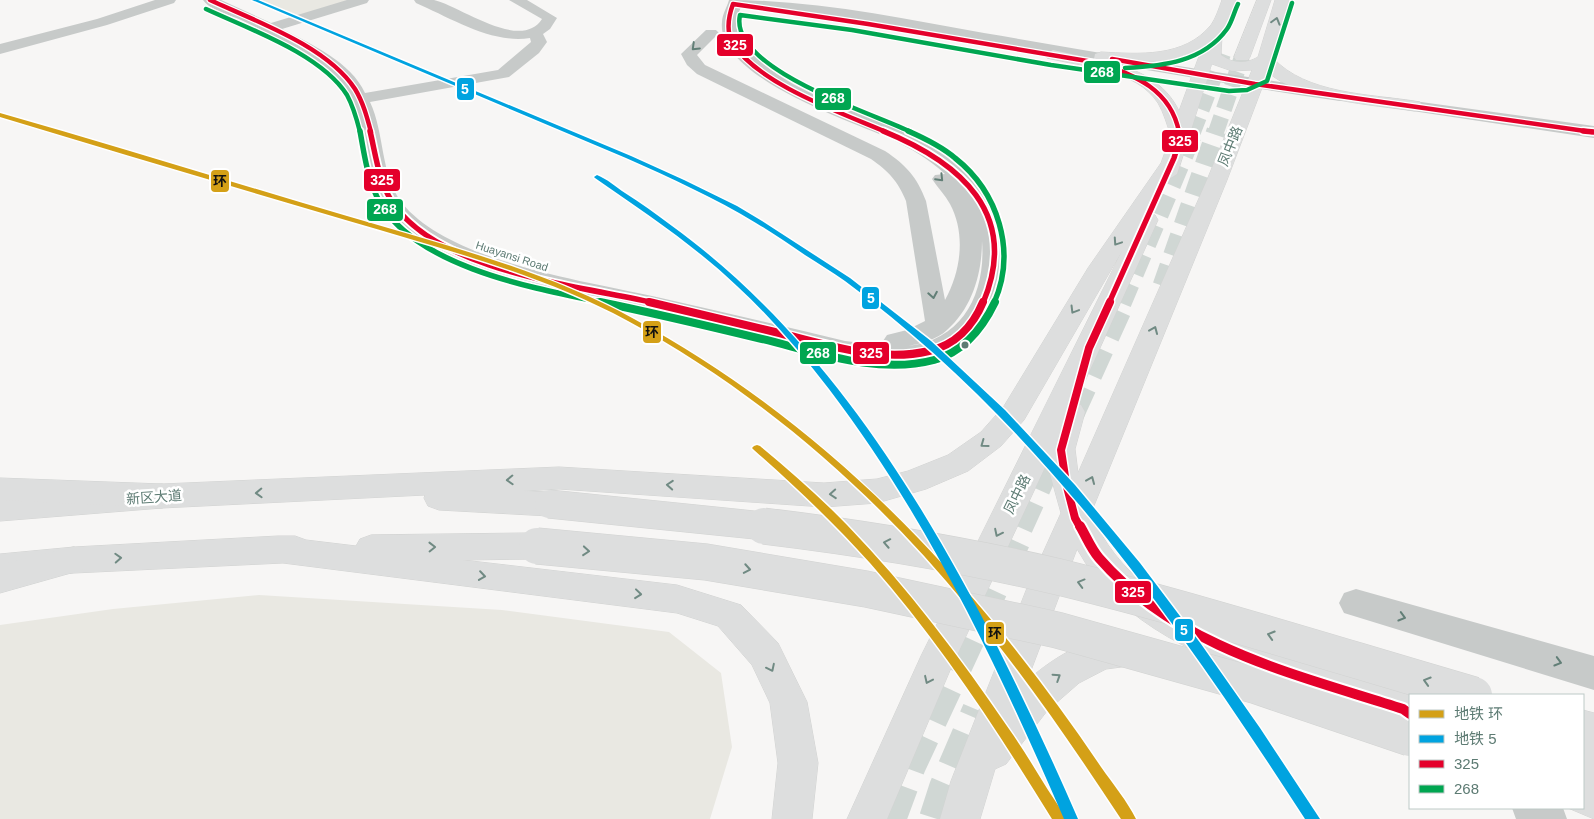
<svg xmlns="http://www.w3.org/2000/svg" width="1594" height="819" font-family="Helvetica,'Noto Sans SC',sans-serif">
<rect width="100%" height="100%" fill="#f7f6f5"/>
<!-- green -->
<path fill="#e9e8e2" d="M254,0H354L294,17Z
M259,595L502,610L669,632L721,673L732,747L710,819H0V625L113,609Z"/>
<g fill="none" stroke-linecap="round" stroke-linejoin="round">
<!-- major-tunnel-far3 -->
<path stroke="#d0d7d4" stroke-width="16" stroke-dasharray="16 8" stroke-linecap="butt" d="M1193,132L1223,54
M1216,132L1242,57"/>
<!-- major-tunnel-far2 -->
<path stroke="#d0d7d4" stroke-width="21" stroke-dasharray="21 11" stroke-linecap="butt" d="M1163,286L1217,131
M1121,303L1193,131"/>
<!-- major-tunnel-far1 -->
<path stroke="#d0d7d4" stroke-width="28" stroke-dasharray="28 14" stroke-linecap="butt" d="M1019,527L1121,302"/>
<!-- major-tunnel -->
<path stroke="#d0d7d4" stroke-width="36" stroke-dasharray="36 18" stroke-linecap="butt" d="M888,819L908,765L1019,526
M937,819L947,788L980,711"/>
<defs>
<path id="major" d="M1222,0H1236L1222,35L1221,55C1233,64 1246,64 1258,57L1275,0H1289L1273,58C1306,94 1369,94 1414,101L1420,102L1423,106L1420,110L1414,111C1375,105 1297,100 1268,72L1227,180L1091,513C1140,634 1308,653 1415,695H1410V729C1377,720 1345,707 1313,696C1237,671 1148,642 1096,577C1088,569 1083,558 1077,549L1027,681C1054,656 1105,625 1142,639L1147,650L1142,661L1129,666L1106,669L1079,683L1047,711L1006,764L995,769L980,819H940L951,781L1027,588L1061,513L1047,463L951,668L887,819H847L921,656L1122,251L1024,420L1001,446L968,471L926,489L877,503L824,507L559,489L524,491L549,492L560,496L564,504L560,512L549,516L439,510L428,506L424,498L425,495L162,508L0,521V497L162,484L559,467L824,483L877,479L908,471L948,455L981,432L1004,406L1088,268L1161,163L1171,136C1167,125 1164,113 1158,103C1136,69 1083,67 1047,58L1045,55L1053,50L1094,59L1095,54L1101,52C1139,54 1184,58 1211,25C1216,18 1219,8 1222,0ZM1202,48L1179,111C1165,82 1139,70 1109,62C1140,63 1174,64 1202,48ZM1212,64L1232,71L1252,70L1207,180L1078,473L1075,449L1085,412L1081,405L1075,403L1158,220L1155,215L1147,214L1169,179L1177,174Z
M1257,0H1271L1250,57L1248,60H1236L1234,57Z
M537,533L548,537L553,546L548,555L537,559L463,560L677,585L741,605L778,643L807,702L818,763L812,819H772L778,763L770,703L752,665L718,626L677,613L283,563L74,573L0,580V554L74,547L278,536H295L306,540L356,546L360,539L371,535Z
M1583,710L1594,713V749H1591H1594V819L1568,808H1583Z"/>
<path id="highway" d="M0,478L162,484L173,488L177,496L173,504L162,508L0,500Z
M74,547L85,551L90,560L85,569L0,593V565Z"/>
</defs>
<!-- major casing -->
<use href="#major" stroke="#d2d3d2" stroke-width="1"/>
<!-- highway casing -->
<use href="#highway" stroke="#d1d3d2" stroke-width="1"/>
<!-- minor -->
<path fill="#c7cac9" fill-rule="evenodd" d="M155,0H176L174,3L107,25L0,54V44L97,19Z
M203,0H221L271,23L347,0H369L367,3L282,29C311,44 351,62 365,93L498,70L531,42L530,38C491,44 451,18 416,3L414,0C420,0 428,0 434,0C460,6 521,52 542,19L509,0H527L557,18L550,29L543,34L547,42L539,53L509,77L370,102C385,134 380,174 402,203C450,263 588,281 661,298C722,312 784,326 845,341L887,346L883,341L887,335L907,330L925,321L906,201C898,181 888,171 871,159L697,74L687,65L681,54L706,30H716L719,33L697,55L705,65L885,151C906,165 917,177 926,201L945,300C961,271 966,234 950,204C945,195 938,188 932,179L935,175L945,174C929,159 910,148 891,139C851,121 716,77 722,22C722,15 727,7 729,0C814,0 900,18 984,33C1103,53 1221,74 1340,91L1346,92L1349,96L1346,100L1340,101C1140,72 942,31 742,5C740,10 736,17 736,23C736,32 743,43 749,50C816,127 991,118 1004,246C1008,276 997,307 979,331C947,371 890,365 845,357C778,341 712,324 645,309C576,292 448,274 398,223C384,208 373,192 368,172C360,142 362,102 338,79C311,53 274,36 241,20C230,15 210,10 203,0ZM982,241C986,293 963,340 908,346C920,344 938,339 947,330C972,308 982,274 982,241Z
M1385,97L1594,126V138L1379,106L1376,102L1379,98Z
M1356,589L1594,656V690L1344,613L1339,603L1344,593Z
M1512,808H1563L1567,819H1516Z"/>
<!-- major -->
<use href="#major" fill="#dddede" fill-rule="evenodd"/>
<!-- highway -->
<use href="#highway" fill="#dddede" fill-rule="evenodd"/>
<defs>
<path id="major-bridge-far1" d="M549,504L774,527"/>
<path id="major-bridge" d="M764,526C863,538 962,554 1059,577C1198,611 1336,655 1474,695
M537,546L706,562L866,589L1057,630L1257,686L1410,738"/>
</defs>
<!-- major-bridge-far1 casing -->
<use href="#major-bridge-far1" stroke="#d2d3d2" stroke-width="29" stroke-linecap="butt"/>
<!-- major-bridge casing -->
<use href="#major-bridge" stroke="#d2d3d2" stroke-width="37" stroke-linecap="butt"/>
<!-- major-bridge-far1 -->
<use href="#major-bridge-far1" stroke="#dddede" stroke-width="28"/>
<!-- major-bridge -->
<use href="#major-bridge" stroke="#dddede" stroke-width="36"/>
<defs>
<path id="bus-1-far3" d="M210,0C255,21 327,46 355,89C363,102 367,117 371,132
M1112,59L1255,84L1592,132
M886,132C842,113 757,84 732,42C726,30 729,15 733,4L868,24L1099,63C1135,75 1171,90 1179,132"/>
<path id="bus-1-far2" d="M370,131C376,156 379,185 395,206C443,272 580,286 655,303
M883,131C959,162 1021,213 983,303
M1583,131L1594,132
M1109,303L1174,158L1179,142V131"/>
<path id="bus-1-far1" d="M649,302C691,312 733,322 775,332C824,344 879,363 929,351C955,345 973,326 983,302
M1080,527L1075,518L1066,483L1061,450L1089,348L1110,302"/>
<path id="bus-1" d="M1080,526C1086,536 1091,549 1099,558C1177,648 1295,674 1403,709L1410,714"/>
<path id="bus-2-far2" d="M206,9C249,29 321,54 347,95C353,106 357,120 360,132
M1125,68C1163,66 1203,62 1227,29C1232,22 1234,12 1238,4
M911,132C873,113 728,69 740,15L852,30L1051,65L1229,91L1247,90L1267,81L1292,3"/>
<path id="bus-2-far1" d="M360,131C364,153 367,176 377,197C411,267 537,289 606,303
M908,131C924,138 941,146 955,158C998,192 1017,251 994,303"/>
<path id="bus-2" d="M600,302C654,313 708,326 762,339C816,352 878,375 934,360C964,352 982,329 995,302"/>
</defs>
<!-- bus-1-far3 casing -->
<use href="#bus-1-far3" stroke="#fff" stroke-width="7"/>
<!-- bus-1-far2 casing -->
<use href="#bus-1-far2" stroke="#fff" stroke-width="9"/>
<!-- bus-1-far1 casing -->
<use href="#bus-1-far1" stroke="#fff" stroke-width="11"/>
<!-- bus-1 casing -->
<use href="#bus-1" stroke="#fff" stroke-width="14"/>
<!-- bus-2-far2 casing -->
<use href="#bus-2-far2" stroke="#fff" stroke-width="7"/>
<!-- bus-2-far1 casing -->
<use href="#bus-2-far1" stroke="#fff" stroke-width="9"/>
<!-- bus-2 casing -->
<use href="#bus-2" stroke="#fff" stroke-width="11"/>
<!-- bus-1-far3 -->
<use href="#bus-1-far3" stroke="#e4002b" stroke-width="4.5"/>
<!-- bus-1-far2 -->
<use href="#bus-1-far2" stroke="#e4002b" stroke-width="5.5"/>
<!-- bus-1-far1 -->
<use href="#bus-1-far1" stroke="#e4002b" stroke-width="8"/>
<!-- bus-1 -->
<use href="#bus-1" stroke="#e4002b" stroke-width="10"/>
<!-- bus-2-far2 -->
<use href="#bus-2-far2" stroke="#00a651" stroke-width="4.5"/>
<!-- bus-2-far1 -->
<use href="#bus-2-far1" stroke="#00a651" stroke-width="5.5"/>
<!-- bus-2 -->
<use href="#bus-2" stroke="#00a651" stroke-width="8"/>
<defs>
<path id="metro-1" d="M0,113C116,146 231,182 347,216C444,245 545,270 634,319C779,398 898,505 1002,633C1037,676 1070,721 1101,767C1113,784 1127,801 1136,819H1121C1073,746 1024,675 968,607C874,492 759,392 628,321C541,274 443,249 349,221C233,187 116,152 0,117Z
M757,445L760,446C790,471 820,497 847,525C908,588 960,657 1009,729C1023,749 1035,769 1048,790C1054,799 1061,809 1066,819H1052C997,730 940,642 870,563C834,523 795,486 754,450L752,448L754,446Z"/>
<path id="metro-2" d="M252,0H258L631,156L684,180L737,206L762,221L850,278L931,341L1005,410L1075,485L1140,563L1201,644L1260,728L1320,819H1305C1176,620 1039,424 845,281C832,272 818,263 805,255C789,244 773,233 756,223C715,198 671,178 626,158Z
M597,175C607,179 616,187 625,193C641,203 656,214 672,226C818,332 917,489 998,648C1026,704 1053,761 1078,819H1064C999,669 929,520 829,389C801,353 771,317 737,286C694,245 644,212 595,178L594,177Z"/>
</defs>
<!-- metro-1 casing -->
<use href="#metro-1" stroke="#fff" stroke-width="3"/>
<!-- metro-2 casing -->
<use href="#metro-2" stroke="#fff" stroke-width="3"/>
<!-- metro-1 -->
<use href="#metro-1" fill="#d4a017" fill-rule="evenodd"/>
<!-- metro-2 -->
<use href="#metro-2" fill="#00a3e0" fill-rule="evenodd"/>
</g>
<!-- one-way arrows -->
<defs><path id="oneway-chevron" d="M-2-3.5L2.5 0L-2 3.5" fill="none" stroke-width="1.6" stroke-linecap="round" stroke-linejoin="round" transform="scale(1.25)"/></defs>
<g stroke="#708a83">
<use href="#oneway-chevron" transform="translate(1276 21) rotate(-74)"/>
<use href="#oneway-chevron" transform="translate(1117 242) rotate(124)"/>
<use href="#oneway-chevron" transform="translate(1074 310) rotate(121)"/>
<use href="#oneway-chevron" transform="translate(1154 330) rotate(-67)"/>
<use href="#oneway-chevron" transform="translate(984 444) rotate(144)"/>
<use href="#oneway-chevron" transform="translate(510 480) rotate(178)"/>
<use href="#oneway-chevron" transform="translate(1091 480) rotate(-67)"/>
<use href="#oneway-chevron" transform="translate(670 485) rotate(-176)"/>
<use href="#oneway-chevron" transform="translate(259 493) rotate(178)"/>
<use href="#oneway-chevron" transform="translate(833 494) rotate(176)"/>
<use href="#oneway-chevron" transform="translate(998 533) rotate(116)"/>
<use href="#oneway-chevron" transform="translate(887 543) rotate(-169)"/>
<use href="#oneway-chevron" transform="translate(432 547) rotate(-1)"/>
<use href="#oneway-chevron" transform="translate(586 551) rotate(5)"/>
<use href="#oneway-chevron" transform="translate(118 558) rotate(-3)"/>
<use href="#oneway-chevron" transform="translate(747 569) rotate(10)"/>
<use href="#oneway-chevron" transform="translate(482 576) rotate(8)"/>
<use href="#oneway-chevron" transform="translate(1081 583) rotate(-165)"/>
<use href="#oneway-chevron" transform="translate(638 594) rotate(6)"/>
<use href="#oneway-chevron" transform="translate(1271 635) rotate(-163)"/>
<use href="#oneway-chevron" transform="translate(771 668) rotate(64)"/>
<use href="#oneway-chevron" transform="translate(1057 677) rotate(-33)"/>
<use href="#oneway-chevron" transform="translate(928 680) rotate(115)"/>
<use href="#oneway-chevron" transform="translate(1427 681) rotate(-163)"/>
</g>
<g stroke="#627f77">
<use href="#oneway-chevron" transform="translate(695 47) rotate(136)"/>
<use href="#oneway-chevron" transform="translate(940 178) rotate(46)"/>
<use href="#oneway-chevron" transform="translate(933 295) rotate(80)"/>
<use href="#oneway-chevron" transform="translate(1402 617) rotate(16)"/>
<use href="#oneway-chevron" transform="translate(1558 662) rotate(16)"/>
</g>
<!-- markers -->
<circle fill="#5d7b73" stroke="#fff" stroke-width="2" cx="965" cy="345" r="4.5"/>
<g text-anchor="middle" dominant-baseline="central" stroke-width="5" stroke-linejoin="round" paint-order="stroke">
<!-- far-street labels -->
<g font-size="11" fill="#5d7b73" stroke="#fff">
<text transform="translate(512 256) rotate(18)">Huayansi Road</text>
</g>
<!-- street labels -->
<g font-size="14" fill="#5d7b73" stroke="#fff">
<text transform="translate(1230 146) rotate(-68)">凤中路</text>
<text transform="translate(1017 494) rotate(-64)">凤中路</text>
<text transform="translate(154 497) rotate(-4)">新区大道</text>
</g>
</g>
<g stroke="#fff" stroke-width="2">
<rect x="716" y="33" width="38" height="24" rx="5" fill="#e4002b"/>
<rect x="1083" y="60" width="38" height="24" rx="5" fill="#00a651"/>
<rect x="456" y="77" width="19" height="24" rx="5" fill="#00a3e0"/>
<rect x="814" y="87" width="38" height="24" rx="5" fill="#00a651"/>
<rect x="1161" y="129" width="38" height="24" rx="5" fill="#e4002b"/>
<rect x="363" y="168" width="38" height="24" rx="5" fill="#e4002b"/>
<rect x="210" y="169" width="20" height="24" rx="5" fill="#d4a017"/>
<rect x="366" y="198" width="38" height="24" rx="5" fill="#00a651"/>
<rect x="861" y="286" width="19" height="24" rx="5" fill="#00a3e0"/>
<rect x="642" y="320" width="20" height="24" rx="5" fill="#d4a017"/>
<rect x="852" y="341" width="38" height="24" rx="5" fill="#e4002b"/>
<rect x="799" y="341" width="38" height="24" rx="5" fill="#00a651"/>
<rect x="1114" y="580" width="38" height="24" rx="5" fill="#e4002b"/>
<rect x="1174" y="618" width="20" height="24" rx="5" fill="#00a3e0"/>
<rect x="985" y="621" width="20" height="24" rx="5" fill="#d4a017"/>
</g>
<g font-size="14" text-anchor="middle" font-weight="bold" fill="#fff">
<text x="735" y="50">325</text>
<text x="1102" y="77">268</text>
<text x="465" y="94">5</text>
<text x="833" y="103">268</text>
<text x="1180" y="146">325</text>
<text x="382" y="185">325</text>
<text x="385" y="214">268</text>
<text x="871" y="303">5</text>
<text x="871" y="358">325</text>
<text x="818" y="358">268</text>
<text x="1133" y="597">325</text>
<text x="1184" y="635">5</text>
</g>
<g font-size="14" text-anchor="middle" font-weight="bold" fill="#111">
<text x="220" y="186">环</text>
<text x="652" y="337">环</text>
<text x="995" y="638">环</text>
</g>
<!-- legend -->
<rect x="1409" y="694" width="175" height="115" fill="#ffffff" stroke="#becac7"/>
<rect x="1419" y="710" width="25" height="8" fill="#d4a017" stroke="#becac7"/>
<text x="1454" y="719" font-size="15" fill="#5d7b73">地铁 环</text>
<rect x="1419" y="735" width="25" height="8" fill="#00a3e0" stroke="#becac7"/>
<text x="1454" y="744" font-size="15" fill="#5d7b73">地铁 5</text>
<rect x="1419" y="760" width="25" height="8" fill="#e4002b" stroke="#becac7"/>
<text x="1454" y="769" font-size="15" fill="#5d7b73">325</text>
<rect x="1419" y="785" width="25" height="8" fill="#00a651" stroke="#becac7"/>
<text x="1454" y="794" font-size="15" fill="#5d7b73">268</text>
</svg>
